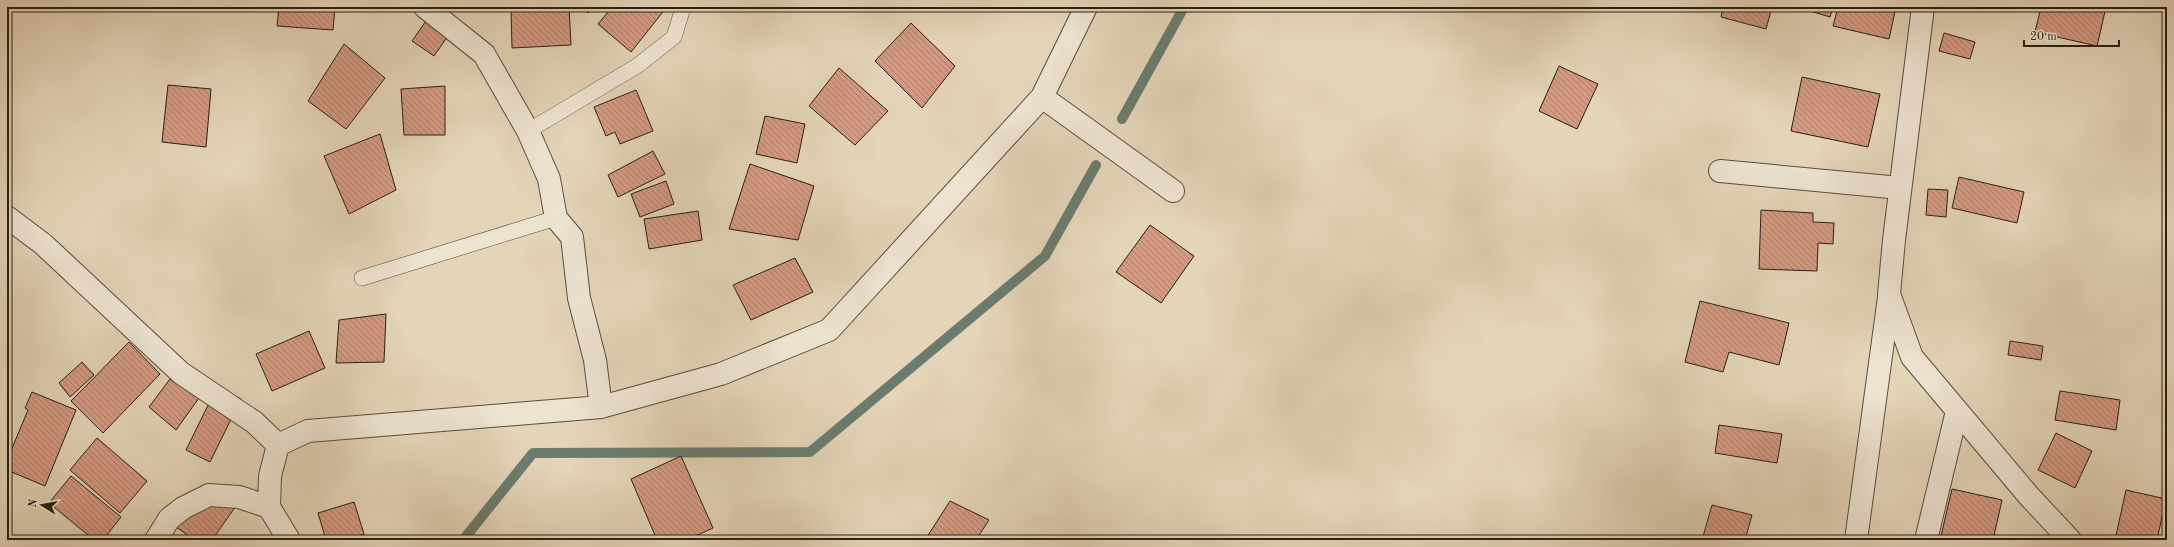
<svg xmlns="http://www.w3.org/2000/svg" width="2174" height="547" font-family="'Old Standard TT',serif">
<defs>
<pattern id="building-back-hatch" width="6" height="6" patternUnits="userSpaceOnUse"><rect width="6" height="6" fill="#d69a82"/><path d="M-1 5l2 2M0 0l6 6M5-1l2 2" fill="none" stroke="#ae7d69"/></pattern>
</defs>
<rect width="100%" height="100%" fill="#e4d4b8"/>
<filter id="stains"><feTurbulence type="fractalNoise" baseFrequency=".005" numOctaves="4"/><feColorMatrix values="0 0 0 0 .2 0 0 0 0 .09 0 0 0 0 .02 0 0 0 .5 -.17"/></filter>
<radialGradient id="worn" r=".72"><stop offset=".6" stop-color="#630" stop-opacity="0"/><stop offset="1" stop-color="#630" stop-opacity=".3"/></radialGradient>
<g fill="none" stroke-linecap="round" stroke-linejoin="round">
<!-- stream -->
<path stroke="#6b7c6f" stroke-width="10" d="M1122,119L1184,7
M463,540L533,453L810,452L1045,256L1096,165"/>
</g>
<!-- building -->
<path fill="url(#building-back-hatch)" stroke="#282017" d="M279,7H335L333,30L277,26Z
M457,7H468L463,12Z
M569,7L571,45L512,48L511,8Z
M581,7H593L588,13Z
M612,7H664L666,8L631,52L598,24Z
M1723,7H1772L1766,29L1721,17Z
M1797,7H1833L1830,17Z
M1838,7H1896L1889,39L1833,26Z
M2041,7H2106L2097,46L2035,32Z
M428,18L450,33L434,56L412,41Z
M911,23L955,66L922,108L875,61Z
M1944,33L1975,42L1970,59L1939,51Z
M344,44L385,78L346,129L308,101Z
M1559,66L1598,84L1577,129L1539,111Z
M839,68L888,111L855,145L809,106Z
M1802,77L1880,94L1868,147L1791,131Z
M168,85L211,89L206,147L162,142Z
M445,86V135H404L401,89Z
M636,90L653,131L620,144L615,132L606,136L594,107Z
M765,116L805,124L797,163L756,154Z
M380,134L396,190L349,214L324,156Z
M653,151L665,174L618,197L608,175Z
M750,164L814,186L798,240L729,229Z
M1959,177L2024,192L2017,223L1952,208Z
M666,181L674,204L640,217L631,194Z
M1928,189L1948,190L1946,217L1926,215Z
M1761,210L1813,213V222L1834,223L1833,244L1818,243L1817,271L1759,269Z
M698,211L702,240L649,249L644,219Z
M1150,225L1194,256L1161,303L1116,272Z
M795,258L813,292L751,320L733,285Z
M1700,301L1789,323L1779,365L1729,352L1723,372L1685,362Z
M386,314L384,362L336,363L339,320Z
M309,331L325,368L272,391L256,354Z
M2010,341L2043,346L2041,360L2008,355Z
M129,342L160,374L103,433L71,401Z
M82,362L94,375L70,397L59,383Z
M170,379L199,398L176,430L149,407Z
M217,387L241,399L210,462L186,450Z
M2060,391L2120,400L2116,430L2055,420Z
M32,392L76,410L45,486L7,470V460L28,410L25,408Z
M1719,425L1782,434L1777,463L1715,453Z
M2056,433L2092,451L2075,488L2038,470Z
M97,438L147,481L120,513L70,470Z
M681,456L713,528L687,540H657L631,479Z
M71,476L121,517L103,540H94L49,503Z
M205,485L236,506L212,540H195L176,527Z
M1952,489L2002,500L1993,540H1940Z
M2126,490L2166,499L2157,540H2115Z
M950,501L989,520L976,540H925Z
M354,502L364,534L346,540H326L318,513Z
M1712,505L1752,515L1745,540H1702Z
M167,533L179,540H163Z"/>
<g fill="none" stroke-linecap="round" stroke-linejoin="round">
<defs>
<path id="service" d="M528,131L637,66L674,37L682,11L680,7
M362,278L556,218"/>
<path id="minor" d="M425,7L484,54L528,131L549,179L556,218L572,237L579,298L595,360L601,407
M1923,7L1894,240L1889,294L1912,357L2028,495L2070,540
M1042,97L1173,191
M1720,171L1900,188
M7,217L43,244L181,373L254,422L278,445
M269,507L270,476L278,445L308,431L601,407L721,374L829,330L1042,97L1086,7
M1856,540L1889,297
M1926,540L1957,411"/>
<path id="tertiary" d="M156,540L169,519L183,508L209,495L239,497L269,507L289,540"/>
</defs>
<!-- service casing -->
<use href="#service" stroke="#574d3f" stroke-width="16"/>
<!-- minor casing -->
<use href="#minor" stroke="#574d3f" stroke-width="24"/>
<!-- tertiary casing -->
<use href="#tertiary" stroke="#574d3f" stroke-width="24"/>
<!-- service -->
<use href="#service" stroke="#ede3d1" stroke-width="15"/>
<!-- minor -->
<use href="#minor" stroke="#ede3d1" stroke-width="22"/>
<!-- tertiary -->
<use href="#tertiary" stroke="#ede3d1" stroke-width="22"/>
</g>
<!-- margin -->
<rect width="2174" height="547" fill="none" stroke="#e4d4b8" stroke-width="24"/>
<rect x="8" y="8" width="2158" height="531" fill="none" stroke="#282017" stroke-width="2"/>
<rect x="12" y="12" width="2150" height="523" fill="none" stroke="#282017"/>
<!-- north arrow -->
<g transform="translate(42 505) rotate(281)" stroke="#ede3d1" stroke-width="3" paint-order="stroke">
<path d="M0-3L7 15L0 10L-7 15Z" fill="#282017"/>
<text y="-6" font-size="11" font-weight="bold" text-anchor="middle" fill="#282017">N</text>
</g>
<!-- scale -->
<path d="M2024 40v6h95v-6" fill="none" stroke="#282017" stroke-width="2"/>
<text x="2030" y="40" font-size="12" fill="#282017" stroke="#ede3d1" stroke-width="3" paint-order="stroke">20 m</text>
<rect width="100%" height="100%" filter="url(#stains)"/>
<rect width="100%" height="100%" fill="url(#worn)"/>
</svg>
